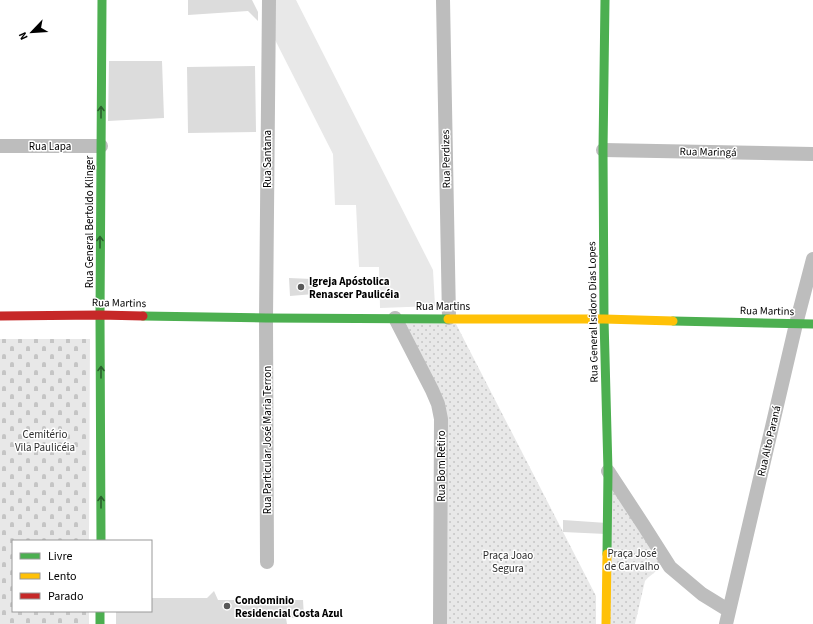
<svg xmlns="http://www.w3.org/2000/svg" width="813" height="624" font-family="'Source Sans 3',sans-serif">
<defs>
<pattern id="cemetery-stones" width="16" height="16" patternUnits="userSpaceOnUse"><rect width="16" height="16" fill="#e8e8e8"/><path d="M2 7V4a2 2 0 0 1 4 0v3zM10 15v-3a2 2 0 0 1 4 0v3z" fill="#c5c5c5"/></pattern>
<pattern id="park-dots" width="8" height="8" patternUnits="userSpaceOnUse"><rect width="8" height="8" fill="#e8e8e8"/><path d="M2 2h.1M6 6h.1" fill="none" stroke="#c5c5c5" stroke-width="1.8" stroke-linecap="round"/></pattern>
</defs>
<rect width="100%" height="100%" fill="#fff"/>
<!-- grass -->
<path fill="#e8e8e8" d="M269,0H296L433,270L435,306L380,308L379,267H359L356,205H335L333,154L269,28Z"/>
<!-- cemetery -->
<path fill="url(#cemetery-stones)" d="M0,339H90L89,541H13V611H89V624H0Z"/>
<!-- park -->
<path fill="url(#park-dots)" d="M402,323L456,324L596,596V624H445L446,434Z
M609,484L660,560L659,569C654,573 649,576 645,581L635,624H607Z"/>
<!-- building -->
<path fill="#dcdcdc" d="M188,0H252L258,12V21L248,11L188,15Z
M109,61H162L164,118L108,121Z
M255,66L256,132L188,133L187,67Z
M289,278L312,279L314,294L290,296Z
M563,520L607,523L606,534L563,532Z
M214,591L218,600H303L304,617L286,618L287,624H116V611H151V598H207Z"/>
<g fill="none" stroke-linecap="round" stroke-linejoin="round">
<!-- street -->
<path stroke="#bdbdbd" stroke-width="14" d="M443,0L449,318
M0,146H101
M603,150L813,154
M395,318L432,390L438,404L441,419L440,624
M608,471L644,526L670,567L702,594L728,610
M267,562L266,318L269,0
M726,624L796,324L813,259"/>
<!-- fast -->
<path stroke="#4caf50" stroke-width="9" d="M605,0L603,150L604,319L608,471L607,554
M143,316L266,318L448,319
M673,321L813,324
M101,541L100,315L102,0
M100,611V624"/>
<!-- slow -->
<path stroke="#ffc107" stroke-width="9" d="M448,319H604L673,321
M606,624L607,554"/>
<!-- jam -->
<path stroke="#c62828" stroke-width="9" d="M0,316L100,315L143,316"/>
</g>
<!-- one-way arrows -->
<defs><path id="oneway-shaft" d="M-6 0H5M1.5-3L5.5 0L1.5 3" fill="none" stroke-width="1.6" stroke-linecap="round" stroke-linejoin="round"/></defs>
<g stroke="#2a602c">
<use href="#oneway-shaft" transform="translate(101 112) rotate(-90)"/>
<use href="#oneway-shaft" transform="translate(100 242) rotate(-90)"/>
<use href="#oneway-shaft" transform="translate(101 372) rotate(-90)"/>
<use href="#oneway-shaft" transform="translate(101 502) rotate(-90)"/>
</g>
<!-- markers -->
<g fill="#595959" stroke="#fff" stroke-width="1.5">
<circle cx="301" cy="287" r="4"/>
<circle cx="227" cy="606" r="4"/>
</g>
<g text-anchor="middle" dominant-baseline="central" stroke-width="3" stroke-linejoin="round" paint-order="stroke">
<!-- street labels -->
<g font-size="11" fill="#000" stroke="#fff">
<text x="50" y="146">Rua Lapa</text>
<text transform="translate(708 152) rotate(1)">Rua Maringá</text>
<text transform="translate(267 159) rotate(-90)">Rua Santana</text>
<text transform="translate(446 159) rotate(-91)">Rua Perdizes</text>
<text transform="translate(89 222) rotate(-90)">Rua General Bertoldo Klinger</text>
<text transform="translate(119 303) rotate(1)">Rua Martins</text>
<text x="443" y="306">Rua Martins</text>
<text transform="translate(767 311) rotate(1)">Rua Martins</text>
<text transform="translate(593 312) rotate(-91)">Rua General Isidoro Dias Lopes</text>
<text transform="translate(267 440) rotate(-90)">Rua Particular José Maria Terron</text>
<text transform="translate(769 441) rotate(-77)">Rua Alto Paraná</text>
<text transform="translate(441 466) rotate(-90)">Rua Bom Retiro</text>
</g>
<!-- poi labels -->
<g font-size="11" font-weight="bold" fill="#000" stroke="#fff" text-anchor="start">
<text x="309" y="281">Igreja Apóstolica<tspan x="309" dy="13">Renascer Paulicéia</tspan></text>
<text x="235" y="600">Condominio<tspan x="235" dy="13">Residencial Costa Azul</tspan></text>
</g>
<!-- park labels -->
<g font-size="11" fill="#2d2d2d" stroke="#fff">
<text x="45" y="434">Cemitério<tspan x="45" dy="13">Vila Paulicéia</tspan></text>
<text x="632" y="553">Praça José<tspan x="632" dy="13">de Carvalho</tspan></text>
<text x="508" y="555">Praça Joao<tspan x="508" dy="13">Segura</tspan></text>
</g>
</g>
<!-- legend -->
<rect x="12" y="540" width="140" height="72" fill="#ffffff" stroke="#999999"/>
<rect x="20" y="553" width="20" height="6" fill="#4caf50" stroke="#999999"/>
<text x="48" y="560" font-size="12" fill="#000000">Livre</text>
<rect x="20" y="573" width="20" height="6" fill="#ffc107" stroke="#999999"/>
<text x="48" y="580" font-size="12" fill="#000000">Lento</text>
<rect x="20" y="593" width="20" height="6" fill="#c62828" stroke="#999999"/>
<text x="48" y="600" font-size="12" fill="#000000">Parado</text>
<!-- north arrow -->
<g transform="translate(32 32) rotate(245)" stroke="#ffffff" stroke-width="3" paint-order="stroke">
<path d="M0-3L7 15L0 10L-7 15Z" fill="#000000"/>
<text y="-6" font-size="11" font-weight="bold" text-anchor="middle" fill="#000000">N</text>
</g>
</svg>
